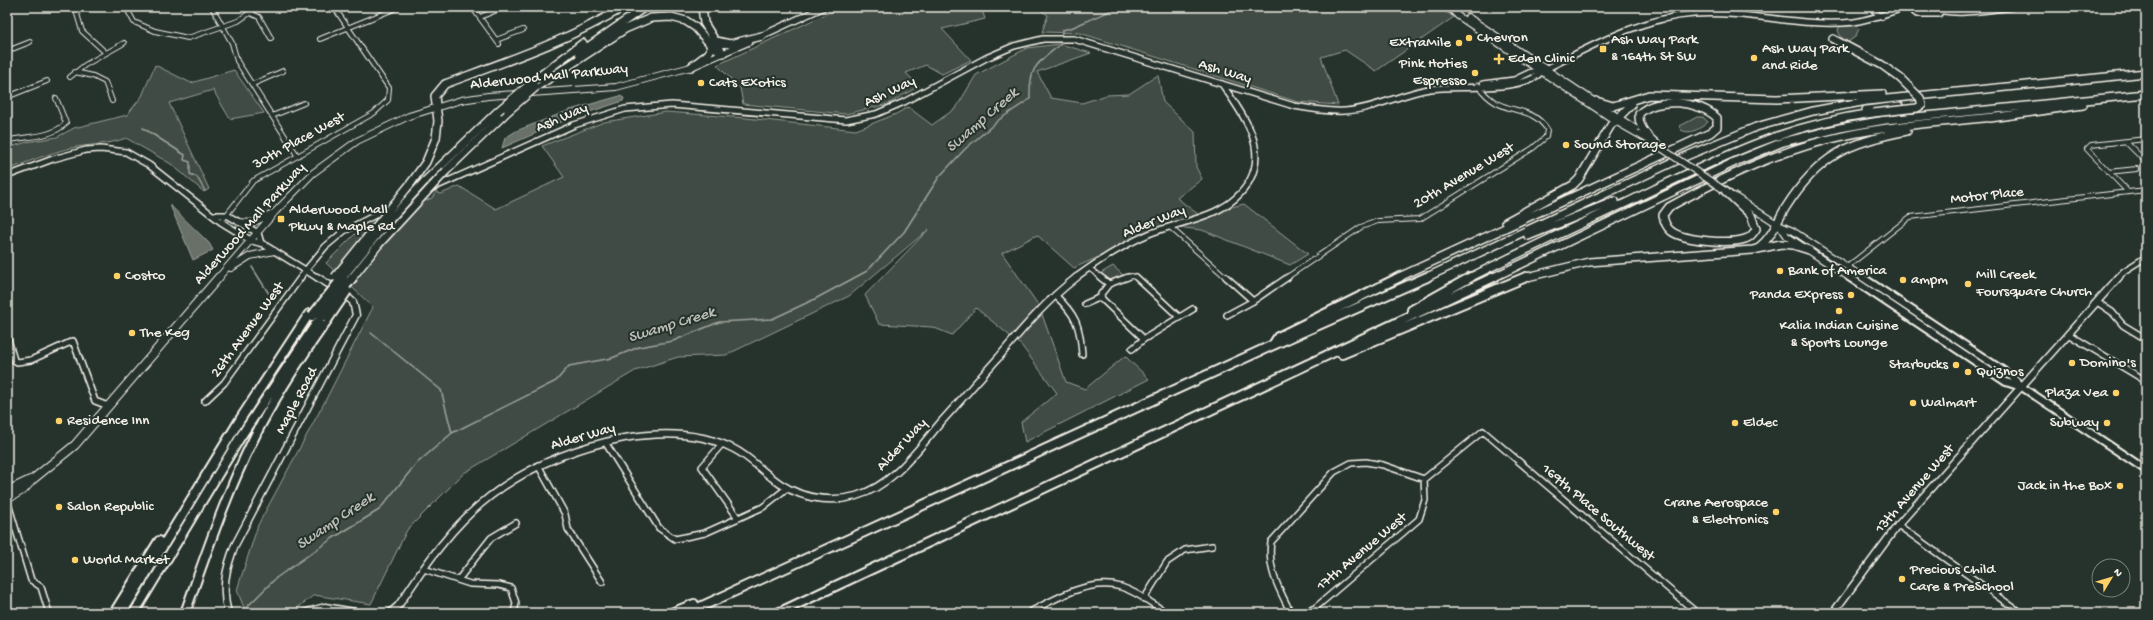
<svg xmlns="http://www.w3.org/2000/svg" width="2153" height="620" font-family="'Gochi Hand',sans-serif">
<rect width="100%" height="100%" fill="#26332d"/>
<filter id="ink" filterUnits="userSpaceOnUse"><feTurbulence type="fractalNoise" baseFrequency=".025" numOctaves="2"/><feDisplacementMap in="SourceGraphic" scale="8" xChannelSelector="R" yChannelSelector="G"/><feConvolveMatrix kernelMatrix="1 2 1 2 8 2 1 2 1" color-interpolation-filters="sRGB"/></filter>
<g filter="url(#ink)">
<!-- green -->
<path fill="#414b45" stroke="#9a9e96" d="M841,7H981L985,19L942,29L971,60L942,74L926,65L906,73L919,86L888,104L846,114L743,104L740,88L717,65Z
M1036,7H1438L1454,17L1376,71L1345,50L1321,57L1338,105L1298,102L1080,33L1042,32L1048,15Z
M1841,26H1856L1859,29L1855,37L1848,42C1843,40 1838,34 1838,29Z
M1060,44L1091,53L1037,72L1051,98L1082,103L1107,95L1129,94L1158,75L1163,102L1195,132L1196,167L1202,179L1177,198L1199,215L1244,204L1308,254L1290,265L1202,230L1167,226L1074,268L1037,235L1002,253L1039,306L1066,382L1085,389L1125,356L1149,379L1025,442L1021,422L1057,393L1021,345L976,308L952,335L932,327L879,324L865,295L929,229L849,296L726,355L678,357L635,371L464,473L407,530L371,604L314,595L291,613H246L237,590L258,525L323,405L373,307L326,263L361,228L432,198L436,192L441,194L459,186L496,209L564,177L542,146L604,122L666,112L746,118L856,130L896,114L908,107L932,125L956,108L976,75L1027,48Z
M155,65L191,83L234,70L264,113L230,119L213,90L169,103L209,189L204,192L171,164L126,138C109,145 90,144 71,148C49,153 28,162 7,170V148L27,142L57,137L74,128L127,115L142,96Z
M1697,117H1703L1708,122C1700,129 1690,135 1681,130L1680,126Z
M1113,266L1123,275L1112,281L1101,273Z"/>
<!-- water -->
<path fill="#676f68" stroke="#9fa39b" d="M620,96L624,98L623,101L568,119L502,148L505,138L516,131L570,110Z
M170,205L209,243L213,250L193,260Z"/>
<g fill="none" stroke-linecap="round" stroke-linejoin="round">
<!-- stream -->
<path stroke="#9fa39b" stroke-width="1.5" d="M143,128L185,155L184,160L190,162V174L197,177L205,191
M252,267L271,297
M371,333L441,390L452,433
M247,607L276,578L333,538L379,510L416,464L452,433L556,381L569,366L612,358L639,347L673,341L719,322L772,319L813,300L867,271L904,232L939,177L965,149L1000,119L1030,99C1029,65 1037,64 1061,44L1062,30L1071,28L1119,7"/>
<defs>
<path id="minor-far1" d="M75,7L82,31L105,52
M126,7L134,22L155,31L188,38L238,21L258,7
M212,7L232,43L237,61L297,155
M472,7L499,44
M1517,7L1519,8
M1869,7L1882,17
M1454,11L1460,7
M250,13L259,17L271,38
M480,17L504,7
M320,39L399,7
M496,40L523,30
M7,51L30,42
M75,72L93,76L105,82L112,101
M70,77L85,65L124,43
M253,84L283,71
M7,97L47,81
M272,116L304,103
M7,141C28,135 50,139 66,123L56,98
M2126,142L2146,162
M2108,172L2137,169
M2128,192L2087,149L2091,145L2146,139
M221,222L253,181L374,113L388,100L389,88L334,7
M1170,227L1227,278
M1847,267L1910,217L2146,190
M1090,269L1102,278
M300,278L306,270
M1125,278L1132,276L1137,278
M1286,278L1361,227L1378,221L1420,219L1533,148L1546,137L1547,129C1528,101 1500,119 1478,85"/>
<path id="minor" d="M1100,277L1109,284L1128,277
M1136,277L1179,317
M1226,277L1253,301
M1109,284L1101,294L1102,299L1144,339
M1055,295C1076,315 1080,325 1082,354
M2097,302L2112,312L2123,325L2146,339
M1085,304L1101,297
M1227,315L1253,301L1288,277
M2068,334L2146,381
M7,336L14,360L17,362L31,360L73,341L95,401L108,406
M1132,349L1144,339L1193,309
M205,401L224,383L301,277
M605,442L659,528L675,539L705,533L763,507L787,488
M722,444L702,467L738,518
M538,465L565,514L568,529L602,582
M7,500L31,580L41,587L49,613
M1898,525L2021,613
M424,569L470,584L499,585L511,588L516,603L514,613
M458,580L491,538L516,523
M1144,599L1167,562L1185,550L1212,546
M1028,613C1055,599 1089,578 1121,587C1138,592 1152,604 1167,613
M1291,613C1279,589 1267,569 1271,542L1334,472L1351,463L1366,462L1383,465L1424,479
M1302,613L1315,608L1419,519L1425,500L1424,479L1483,431L1697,613"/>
<path id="tertiary-far1" d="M1908,7L1917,14H1939
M1926,7C1954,17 1985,10 2013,7
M1483,84L1514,80L1531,72L1542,71C1590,47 1639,18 1694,14C1747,10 1801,28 1854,22C1872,19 1889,13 1906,7
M7,176L53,159L86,150L101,149L126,152L149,165L221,222L252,241L263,244L318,278
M410,198L574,125L625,109L672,105L846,120L876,114L904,102L986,58L1014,46L1043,39H1074L1294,106C1311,109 1328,112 1345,111C1375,109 1402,93 1430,89C1458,85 1525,93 1542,71
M213,215H227L258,233L261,243
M306,270L325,247L344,231L391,207
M1075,278C1098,261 1125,244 1151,233C1172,225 1194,221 1214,212C1229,205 1242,195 1250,180C1268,145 1241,112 1222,84
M2118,278L2124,271L2146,257"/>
<path id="tertiary" d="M317,277L336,289
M228,613C221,589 226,568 235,545L356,315L353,302L343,293
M304,613L325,607L360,613
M390,613L398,606C413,585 426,563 443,543C489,485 552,452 624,438C660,432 701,432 734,449C748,456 759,468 771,477C795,497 826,504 856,496C894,485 917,450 942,421C961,400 980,378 999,357C1023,328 1047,300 1077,277
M1833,613L1898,525L2119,277"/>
<path id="secondary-far1" d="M1449,7L1458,16L1615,121L1652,142
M1468,17L1636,129
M759,37L824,7
M723,53L749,42
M1734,196L1779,225L1793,231L1864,278
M1780,226L1787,236L1850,278"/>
<path id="secondary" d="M1849,277L2006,382L2021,387
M1862,277L2011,376L2022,387L2146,470"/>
<path id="primary-far1" d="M239,222L252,223L273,213
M231,268L250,256L274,251
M218,278L276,211L313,173L357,141L409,116L461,100L488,96L616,87L691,67L723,53"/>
<path id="primary" d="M7,491L30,480
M7,499L24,489L32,480L75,445L219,277"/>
<path id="motorway-far1" d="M702,7L704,23L722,52
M1833,39L1882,65L1900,78
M716,41L730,44L762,36
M579,53L645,7
M691,67L708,54L711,49L709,42
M537,78L583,43
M536,87L625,29L651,18L671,17L686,21L695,27L711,45L723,53
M1596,101L1613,106L1649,95L1777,99L1882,94
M1866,110L1899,106
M1990,118L2083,105
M446,171L508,111
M424,182L498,111
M411,183L426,162L436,138L438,121L435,96L445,84C507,61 567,41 624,7
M1724,190L1751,215L1756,229C1753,234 1750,238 1745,239C1730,244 1684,241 1671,231C1666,227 1664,221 1663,215L1669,207C1724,177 1782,149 1843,136C1893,125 1944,122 1994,117
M1506,222L1573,185L1579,179L1611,125L1631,105
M1528,236L1615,201
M1759,247C1773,236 1777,221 1786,207C1819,155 1849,142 1907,131
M1397,278L1710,133L1717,127V118C1701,101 1656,96 1639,114C1638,129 1650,139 1661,148
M1425,278L1684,157L1756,127L1813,111L1867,101L2146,73
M1469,278C1522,251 1576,226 1630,201C1714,161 1779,126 1873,113
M1492,278L1739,160L1783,142L1840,128L1885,120L2146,94
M1523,278L1589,262L1753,250L1781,244L1793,245L1809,250"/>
<path id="motorway" d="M1412,310L1471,277
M1273,345L1278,337L1400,277
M1342,354L1526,277
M114,613L159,541
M122,613L241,418L309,314
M134,613L241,436L320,318
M185,613C206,554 226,494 254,438C275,396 301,357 328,319
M671,613L694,604
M687,613L1273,345L1427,277
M778,613L1494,277"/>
</defs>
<!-- minor-far1 casing -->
<use href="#minor-far1" stroke="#f4f1e8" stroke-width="6"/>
<!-- minor casing -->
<use href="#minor" stroke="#f4f1e8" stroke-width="8"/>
<!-- tertiary-far1 casing -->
<use href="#tertiary-far1" stroke="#f4f1e8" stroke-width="8"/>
<!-- tertiary casing -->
<use href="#tertiary" stroke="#f4f1e8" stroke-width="9"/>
<!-- secondary-far1 casing -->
<use href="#secondary-far1" stroke="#f4f1e8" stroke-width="8"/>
<!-- secondary casing -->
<use href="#secondary" stroke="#f4f1e8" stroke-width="10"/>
<!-- primary-far1 casing -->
<use href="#primary-far1" stroke="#f4f1e8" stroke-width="8"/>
<!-- primary casing -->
<use href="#primary" stroke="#f4f1e8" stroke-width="10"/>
<!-- motorway-far1 casing -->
<use href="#motorway-far1" stroke="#f4f1e8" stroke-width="10"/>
<!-- motorway casing -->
<use href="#motorway" stroke="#f4f1e8" stroke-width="12"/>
<!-- minor-far1 -->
<use href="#minor-far1" stroke="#26332d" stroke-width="4"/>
<!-- minor -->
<use href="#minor" stroke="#26332d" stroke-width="5"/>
<!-- tertiary-far1 -->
<use href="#tertiary-far1" stroke="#26332d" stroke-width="5"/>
<!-- tertiary -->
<use href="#tertiary" stroke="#26332d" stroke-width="6"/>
<!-- secondary-far1 -->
<use href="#secondary-far1" stroke="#26332d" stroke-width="5.5"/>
<!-- secondary -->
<use href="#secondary" stroke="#26332d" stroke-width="6"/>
<!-- primary-far1 -->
<use href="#primary-far1" stroke="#26332d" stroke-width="6"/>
<!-- primary -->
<use href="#primary" stroke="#26332d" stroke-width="8"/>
<!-- motorway-far1 -->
<use href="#motorway-far1" stroke="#26332d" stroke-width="7"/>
<!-- motorway -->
<use href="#motorway" stroke="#26332d" stroke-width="8"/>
<defs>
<path id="secondary-bridge" d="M1661,148L1724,190"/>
<path id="motorway-bridge-far1" d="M498,111L537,78
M508,111L536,87
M1873,113L1917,108L1922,105L1920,98L1900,78
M335,277L411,183
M342,278L383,227L424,182
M352,278L379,244L446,171"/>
<path id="motorway-bridge" d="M312,316L343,277
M320,318L353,277
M328,319L347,291"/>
</defs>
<!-- secondary-bridge casing -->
<use href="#secondary-bridge" stroke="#f4f1e8" stroke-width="8" stroke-linecap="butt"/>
<!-- motorway-bridge-far1 casing -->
<use href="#motorway-bridge-far1" stroke="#f4f1e8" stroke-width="10" stroke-linecap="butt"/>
<!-- motorway-bridge casing -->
<use href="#motorway-bridge" stroke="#f4f1e8" stroke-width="12" stroke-linecap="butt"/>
<!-- secondary-bridge -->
<use href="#secondary-bridge" stroke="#26332d" stroke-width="5.5"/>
<!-- motorway-bridge-far1 -->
<use href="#motorway-bridge-far1" stroke="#26332d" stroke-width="7"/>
<!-- motorway-bridge -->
<use href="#motorway-bridge" stroke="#26332d" stroke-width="8"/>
</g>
</g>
<!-- markers -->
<g fill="#ffd166" stroke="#26332d" stroke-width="1.5">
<circle cx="1469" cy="38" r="4"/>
<circle cx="1459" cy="43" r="4"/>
<rect x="1599" y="45" width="8" height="8" rx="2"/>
<circle cx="1754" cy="58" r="4"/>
<path d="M1497 53h4v4h4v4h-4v4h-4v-4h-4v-4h4z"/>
<circle cx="1475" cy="73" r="4"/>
<circle cx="701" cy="83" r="4"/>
<circle cx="1566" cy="145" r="4"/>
<rect x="277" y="215" width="8" height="8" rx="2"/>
<circle cx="1780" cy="271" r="4"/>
<circle cx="117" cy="276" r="4"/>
<circle cx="1903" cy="280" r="4"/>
<circle cx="1968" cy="284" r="4"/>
<circle cx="1851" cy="295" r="4"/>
<circle cx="1839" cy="311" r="4"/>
<circle cx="132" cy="333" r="4"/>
<circle cx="2072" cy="363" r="4"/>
<circle cx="1956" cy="365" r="4"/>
<circle cx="1968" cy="372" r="4"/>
<circle cx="2116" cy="393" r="4"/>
<circle cx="1913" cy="403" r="4"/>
<circle cx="59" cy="421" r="4"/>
<circle cx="1735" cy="423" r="4"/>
<circle cx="2107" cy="423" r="4"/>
<circle cx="2120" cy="486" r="4"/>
<circle cx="59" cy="507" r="4"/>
<circle cx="1776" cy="512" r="4"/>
<circle cx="75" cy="560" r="4"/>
<circle cx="1902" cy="579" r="4"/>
</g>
<g text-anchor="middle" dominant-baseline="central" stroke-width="4" stroke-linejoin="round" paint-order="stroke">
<!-- poi labels -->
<g font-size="15" fill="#f4f1e8" stroke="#26332d" text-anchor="start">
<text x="1477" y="38">Chevron</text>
<text x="1611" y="40">Ash Way Park<tspan x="1611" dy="17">&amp; 164th St SW</tspan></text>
<text x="1451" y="43" text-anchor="end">ExtraMile</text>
<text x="1762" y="49">Ash Way Park<tspan x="1762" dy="17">and Ride</tspan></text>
<text x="1508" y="59">Eden Clinic</text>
<text x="1467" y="64" text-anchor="end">Pink Hoties<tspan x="1467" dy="17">Espresso</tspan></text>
<text x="709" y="83">Cats Exotics</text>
<text x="1574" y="145">Sound Storage</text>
<text x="289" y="210">Alderwood Mall<tspan x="289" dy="17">Pkwy &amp; Maple Rd</tspan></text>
<text x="1788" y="271">Bank of America</text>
<text x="1976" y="275">Mill Creek<tspan x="1976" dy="17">Foursquare Church</tspan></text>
<text x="125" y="276">Costco</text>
<text x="1911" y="280">ampm</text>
<text x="1843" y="295" text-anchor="end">Panda Express</text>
<text x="1839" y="326" text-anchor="middle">Kalia Indian Cuisine<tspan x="1839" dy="17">&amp; Sports Lounge</tspan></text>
<text x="140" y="333">The Keg</text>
<text x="2080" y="363">Domino's</text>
<text x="1948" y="365" text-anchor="end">Starbucks</text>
<text x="1976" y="372">Quiznos</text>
<text x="2108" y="393" text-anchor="end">Plaza Vea</text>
<text x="1921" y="403">Walmart</text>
<text x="67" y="421">Residence Inn</text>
<text x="1743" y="423">Eldec</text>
<text x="2099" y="423" text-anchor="end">Subway</text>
<text x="2112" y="486" text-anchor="end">Jack in the Box</text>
<text x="1768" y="503" text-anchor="end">Crane Aerospace<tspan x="1768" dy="17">&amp; Electronics</tspan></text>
<text x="67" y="507">Salon Republic</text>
<text x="83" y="560">World Market</text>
<text x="1910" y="570">Precious Child<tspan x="1910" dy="17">Care &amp; PreSchool</tspan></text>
</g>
<!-- street labels -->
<g font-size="15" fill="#f4f1e8" stroke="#26332d">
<text transform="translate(1225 72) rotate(17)">Ash Way</text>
<text transform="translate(549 77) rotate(-6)">Alderwood Mall Parkway</text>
<text transform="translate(890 92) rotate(-25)">Ash Way</text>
<text transform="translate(562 118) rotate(-23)">Ash Way</text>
<text transform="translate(299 141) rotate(-29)">30th Place West</text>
<text transform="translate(1464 176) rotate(-31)">20th Avenue West</text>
<text transform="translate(1987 196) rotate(-6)">Motor Place</text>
<text transform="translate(1154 222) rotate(-22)">Alder Way</text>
<text transform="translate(250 224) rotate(-48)">Alderwood Mall Parkway</text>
<text transform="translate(248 330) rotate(-54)">26th Avenue West</text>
<text transform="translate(297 401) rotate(-62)">Maple Road</text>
<text transform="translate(583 437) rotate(-16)">Alder Way</text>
<text transform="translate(902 445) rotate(-47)">Alder Way</text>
<text transform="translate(1915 489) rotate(-49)">13th Avenue West</text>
<text transform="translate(1598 513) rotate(40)">169th Place Southwest</text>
<text transform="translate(1362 552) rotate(-40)">17th Avenue West</text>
</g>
<!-- water labels -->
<g font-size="16" font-style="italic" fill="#bcbdb5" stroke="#26332d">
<text transform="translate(983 121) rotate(-41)">Swamp Creek</text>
<text transform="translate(672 326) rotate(-17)">Swamp Creek</text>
<text transform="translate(336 522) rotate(-34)">Swamp Creek</text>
</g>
</g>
<!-- margin -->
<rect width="2153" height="620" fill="none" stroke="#26332d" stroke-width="24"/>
<rect x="12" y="12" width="2129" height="596" fill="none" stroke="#f4f1e8" stroke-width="1.5" filter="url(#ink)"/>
<!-- north arrow -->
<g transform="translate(2111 578) rotate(52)"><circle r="19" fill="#26332d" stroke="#787f78"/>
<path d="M0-3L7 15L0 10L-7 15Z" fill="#ffd166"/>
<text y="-6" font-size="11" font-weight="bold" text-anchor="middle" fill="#f4f1e8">N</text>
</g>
</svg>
